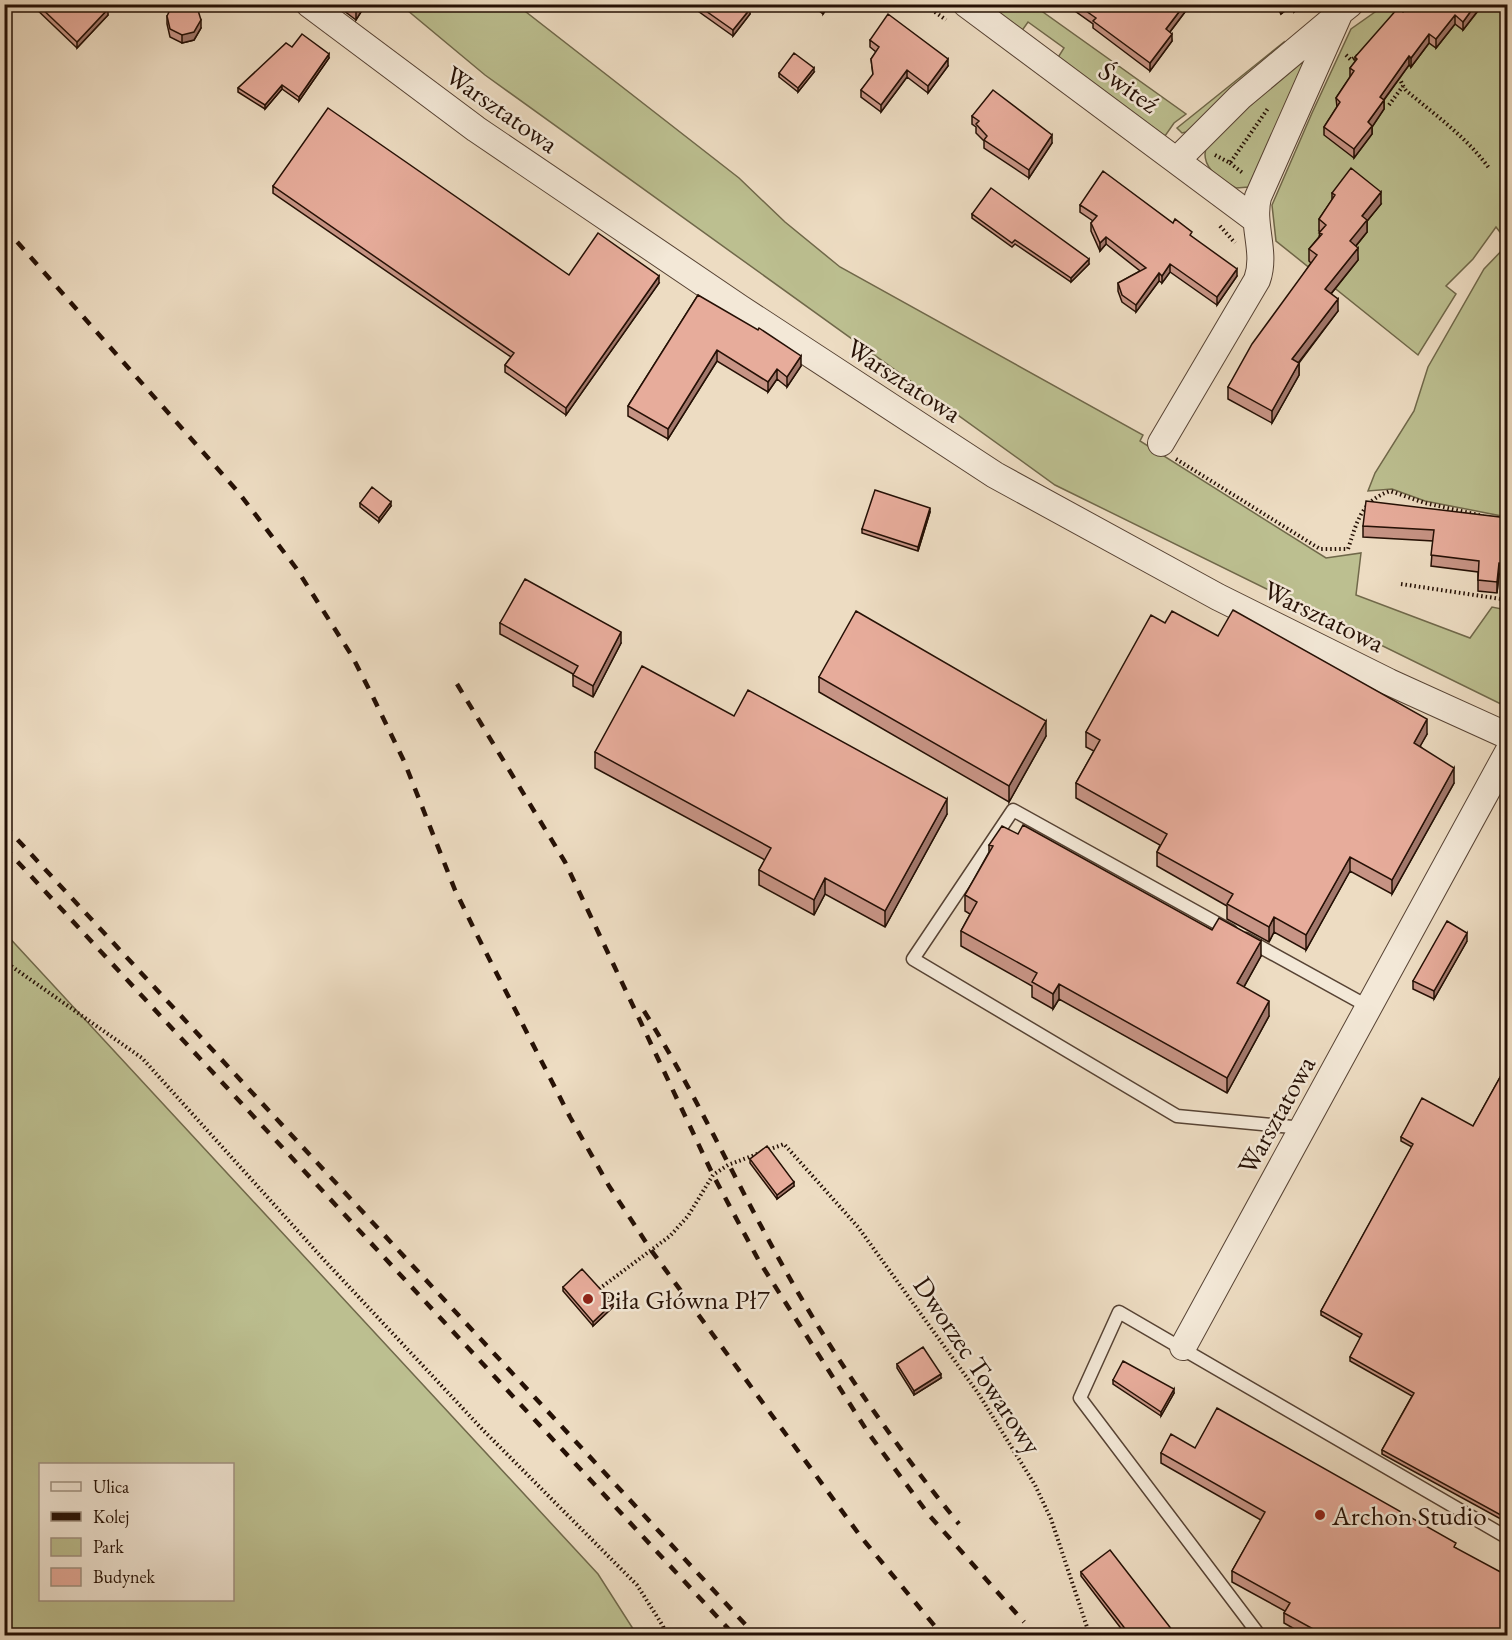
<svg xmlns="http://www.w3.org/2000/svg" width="1512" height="1640" font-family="'EB Garamond',serif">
<rect width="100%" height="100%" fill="#eddcc2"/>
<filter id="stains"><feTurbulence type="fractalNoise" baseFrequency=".00333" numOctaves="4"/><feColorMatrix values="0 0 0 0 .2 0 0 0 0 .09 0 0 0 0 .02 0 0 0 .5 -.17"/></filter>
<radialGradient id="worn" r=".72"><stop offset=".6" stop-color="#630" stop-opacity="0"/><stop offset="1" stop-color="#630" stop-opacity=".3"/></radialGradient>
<!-- green -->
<path fill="#bcbf90" stroke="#70684a" stroke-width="1.5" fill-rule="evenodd" d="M401,5H517L739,178L785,222L840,267L1143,435L1140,441L1326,558L1361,553L1356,595L1470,638L1492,607L1507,610V707L1055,485L485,75Z
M984,5H1033L1186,114L1174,123L1165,136L1057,59L1064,48L1028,22L1021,32Z
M1385,5H1417L1411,67L1429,43L1436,48L1455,24L1463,30L1483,5H1507V241L1496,227L1473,259L1446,286L1456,294L1418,355L1276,241L1272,205L1312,113L1351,29ZM1386,96L1368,131L1340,111ZM1380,204L1362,228L1367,232L1350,253L1319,231Z
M1284,42V44L1186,132L1182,133L1177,128Z
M1303,59L1305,60L1249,187L1236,188C1218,178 1197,165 1208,142Z
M1507,245V517L1425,501L1392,489L1368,491L1375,473L1414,411L1428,367L1484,269Z
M4,932L598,1574L637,1635H5ZM40,1464H232V1600H40Z"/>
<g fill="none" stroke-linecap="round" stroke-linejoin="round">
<defs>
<path id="service" d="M1231,931L1013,810L913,959L1177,1116L1303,1128
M1246,939L1369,1007
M1260,1636L1080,1398L1119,1312L1508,1538"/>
<path id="minor" d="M309,4L476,129L740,308L995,475L1218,597L1389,682L1508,736
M966,4L1256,220
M1177,160L1240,97L1338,15
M1161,443L1257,280C1267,252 1251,225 1258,197L1340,12L1350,4
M1183,1347L1508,752"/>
</defs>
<!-- service casing -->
<use href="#service" stroke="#574334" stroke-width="15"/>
<!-- minor casing -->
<use href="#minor" stroke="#574334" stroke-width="28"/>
<!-- path -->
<path stroke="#251005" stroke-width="4" stroke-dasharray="1.5 3" stroke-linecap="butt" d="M924,4L946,20
M1346,55L1351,60L1359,55
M1396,74C1402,80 1402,88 1409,93C1438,117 1467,138 1489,168
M1389,105L1403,86
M1215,155L1230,163L1269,107
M1230,163L1244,174
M1220,226L1235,243
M1176,459L1320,549H1348C1357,522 1361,501 1390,491L1425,503L1483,516
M1401,584L1508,600
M4,961L142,1058L325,1261L482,1429L637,1585L663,1626L666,1636
M599,1289L670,1236L688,1216L713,1175L728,1165L784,1144L858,1227L978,1393L1035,1485L1051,1519L1090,1636"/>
<!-- service -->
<use href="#service" stroke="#f3e8d7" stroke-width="12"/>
<!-- minor -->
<use href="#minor" stroke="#f3e8d7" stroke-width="26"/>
<!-- rail -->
<path stroke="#251005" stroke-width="4.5" stroke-dasharray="10 10" stroke-linecap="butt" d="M4,227L239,493L296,568L352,656L373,697L404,761L455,890L476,933L570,1117L609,1186L651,1250L861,1537L943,1636
M457,684L565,862L713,1175L759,1261L869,1434L929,1515L1024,1622
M4,825L756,1636
M4,847L735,1636
M644,1011C696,1094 736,1183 784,1268C835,1359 893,1443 959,1524"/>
</g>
<!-- wall -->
<path fill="#c79485" stroke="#251005" stroke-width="1.5" d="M31,4H103L108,15L77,48Z
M335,4H366L356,20Z
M688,4H744L750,14L733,36Z
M774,4H785L780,10Z
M810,4H830L823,14Z
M1065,4H1191L1170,32L1172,41L1150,71L1093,28V24Z
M1274,4H1303L1294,12L1290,7L1281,14Z
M1483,4L1463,30L1455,24L1436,48L1429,43L1411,67L1409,65L1384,100V109L1372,127V134L1354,158L1324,135V127L1337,107L1336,98L1350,77V68L1355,62V57L1403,12Z
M167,16L201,28L194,40L182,43L170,37L167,24Z
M870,40L948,66L928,93L907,77L881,112L861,97V90L873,75L871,59L876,52L870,47Z
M292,47L329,58L299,101L282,89L265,109L238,92V88Z
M814,72L798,92L779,77V73Z
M972,116L1052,143L1029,178L984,148V141L976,133V127L972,124Z
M273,186L569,275L659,283L566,415L505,372V365L511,357L273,193Z
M1332,193L1381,204L1367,221V232L1356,246L1358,260L1331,294L1338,311L1299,363V375L1272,423L1228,399V387L1311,263L1309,261V249L1319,237L1320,232L1319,231V219L1332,200Z
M1080,205L1192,237L1237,276L1217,305L1170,272L1162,283L1159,281L1136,312L1122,302L1118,291V283L1140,271L1106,244L1100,251L1091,231V223L1093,221L1080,212Z
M972,214L1089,264L1071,282L1015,244L1012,247L972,218Z
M698,295L801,366L787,387L777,379L768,392L717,361L668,439L628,416V406Z
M360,503L391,506L379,522L360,507Z
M930,512L918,551L862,533V529Z
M1508,518V575L1499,574L1497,593L1478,591V572L1431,566L1433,541L1363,537V526Z
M500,623L621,643L593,697L573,686V674L500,634Z
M1165,623L1218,636L1427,734L1420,746L1454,783L1392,894L1350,871L1306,950L1274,932L1269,942L1227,919V906L1157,866V852L1160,845L1076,798V783L1094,751L1086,747V732Z
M819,677L1046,736L1009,802L819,692Z
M734,716L947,814L885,927L825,894L814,915L759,885V870L765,860L595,768V752Z
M1018,834L1212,930L1261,956L1244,987L1269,1016L1227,1093L1059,999L1053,1009L1032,997V986L961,946V931L970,914L965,911V895L989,852V845Z
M1467,941L1434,999L1413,989V981Z
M1508,1063V1523L1382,1454V1450L1412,1396L1350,1361V1357L1361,1338L1321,1315V1311L1412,1147L1401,1141V1137L1473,1126Z
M750,1159L794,1186L777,1199L750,1163Z
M563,1287L613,1307L593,1326L563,1291Z
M897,1364L941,1378L914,1395L897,1368Z
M1113,1380L1174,1393L1161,1416L1113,1384Z
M1195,1448L1456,1548L1508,1635H1305L1284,1623V1613L1285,1611L1232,1582V1571L1261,1520L1161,1463V1453Z
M1081,1572L1176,1635H1126L1081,1576Z"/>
<!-- shaded-wall -->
<path fill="#a2786c" stroke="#251005" stroke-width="1.5" d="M361,4H366L356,20V12Z
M780,4H785L780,10Z
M824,4H830L823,14V6Z
M1185,4H1191L1166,37V29Z
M1284,4H1290V7L1281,14V7Z
M1294,4H1303L1294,12Z
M1476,4H1483L1463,30V22Z
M108,9V15L77,48V42Z
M750,9V14L733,36V30Z
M1455,15V24L1436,48V39Z
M201,20V28L194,40L182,43V35Z
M1172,34V41L1150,71V63Z
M1429,34V43L1411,67V58Z
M329,54V58L299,101V97Z
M1409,56V65L1380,105V97Z
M948,59V66L928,93V86Z
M814,68V72L798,92V88Z
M907,70V77L881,112V105Z
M282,85V89L265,109V105Z
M1384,100V109L1372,127V134L1354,158V149L1368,122Z
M1052,135V143L1029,178V170Z
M1381,192V204L1367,221V232L1350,253V241L1362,216Z
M1106,237V244L1100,251V243Z
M1358,248V260L1325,301V289Z
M1089,259V264L1071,282V278Z
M1170,264V272L1162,283V276Z
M1237,269V276L1217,305V297Z
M1159,273V281L1136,312V305Z
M659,276V283L566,415V408Z
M1338,299V311L1292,371V359Z
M717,350V361L668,439V429Z
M801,356V366L787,387V377Z
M1299,363V375L1272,423V411Z
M777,369V379L768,392V382Z
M391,502V506L379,522V518Z
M930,508V512L918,551V547Z
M1499,563V574L1497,593V582Z
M621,632V643L593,697V686Z
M1427,719V734L1414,757V743Z
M1046,721V736L1009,802V786Z
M1454,768V783L1392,894V880Z
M947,799V814L885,927V911Z
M1350,857V871L1306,950V935Z
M825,878V894L814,915V900Z
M1274,917V932L1269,942V927Z
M1467,933V941L1434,999V991Z
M1261,941V956L1237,999V983Z
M1059,984V999L1053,1009V994Z
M1269,1001V1016L1227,1093V1078Z
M794,1182V1186L777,1199V1195Z
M613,1303V1307L593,1326V1322Z
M941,1374V1378L914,1395V1391Z
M1174,1389V1393L1161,1416V1412Z"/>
<!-- building -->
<path fill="#e7ac9b" stroke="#251005" stroke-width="1.5" d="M37,4H103L108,9L77,42Z
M173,4H192L197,7L201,20L194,32L182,35L170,29L167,16Z
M346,4H361L356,12Z
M696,4H744L750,9L733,30Z
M1076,4H1185L1166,29L1172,34L1150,63L1093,21L1096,18Z
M1409,4H1476L1463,22L1455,15L1436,39L1429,34L1411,58L1409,56L1380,97L1384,100L1368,122L1372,126L1354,149L1324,127L1340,102L1336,98L1354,71L1350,68L1357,59L1355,57L1398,8L1403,12Z
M888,14L948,59L928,86L907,70L881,105L861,90L873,74L871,59L879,47L870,40Z
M302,34L329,54L299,97L282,85L265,105L238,88L286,43L292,47Z
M794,53L814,68L798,88L779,73Z
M993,90L1052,135L1029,170L984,140L987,136L976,124L979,121L972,116Z
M328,108L569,275L598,233L659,276L566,408L505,365L514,353L273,186Z
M1351,168L1381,192L1362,216L1367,220L1350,241L1358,248L1325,289L1338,299L1292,359L1299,363L1272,411L1228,387L1252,344L1317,255L1309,249L1322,234L1319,233L1326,225L1319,219L1335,195L1332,193Z
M1103,171L1173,223L1175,219L1192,232L1190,235L1237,269L1217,297L1170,264L1162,276L1159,273L1136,305L1122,295L1118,283L1146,268L1106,237L1100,243L1091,223L1097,216L1080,205Z
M991,188L1089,259L1071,278L1015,240L1012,243L972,214Z
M698,295L758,330L759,328L801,356L787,377L777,369L768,382L717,350L668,429L628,406Z
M372,487L391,502L379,518L360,503Z
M875,490L930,508L918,547L862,529Z
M1366,501L1508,518V564L1499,563L1497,582L1478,580L1479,561L1431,555L1434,530L1363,526Z
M525,579L621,632L593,686L573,675L578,666L500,623Z
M1233,610L1427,719L1414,743L1454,768L1392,880L1350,857L1306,935L1274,917L1269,927L1227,904L1233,894L1157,852L1167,834L1076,783L1100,740L1086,732L1151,615L1165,623L1172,611L1218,636Z
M856,611L1046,721L1009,786L819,677Z
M642,666L734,716L748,690L947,799L885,911L825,878L814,900L759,870L771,848L595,752Z
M1023,825L1212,930L1219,918L1261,941L1237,983L1269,1001L1227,1078L1059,984L1053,994L1032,982L1037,973L961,931L977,902L965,895L993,846L989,845L1002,826L1018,834Z
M1447,921L1467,933L1434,991L1413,981Z
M1508,1063V1519L1382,1450L1414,1393L1350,1357L1362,1334L1321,1311L1413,1144L1401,1137L1422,1098L1473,1126Z
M767,1146L794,1182L777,1195L750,1159Z
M582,1269L613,1303L593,1322L563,1287Z
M923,1347L941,1374L914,1391L897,1364Z
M1123,1361L1174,1389L1161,1412L1113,1380Z
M1217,1408L1456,1543L1454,1547L1508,1576V1635H1324L1284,1613L1290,1603L1232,1571L1265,1512L1161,1453L1171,1434L1195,1448Z
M1110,1550L1176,1635H1130L1081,1572Z"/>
<!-- markers -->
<g fill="#8f2418" stroke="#f3e8d7" stroke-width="2">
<circle cx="588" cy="1299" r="6"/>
<circle cx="1320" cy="1515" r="6"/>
</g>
<g text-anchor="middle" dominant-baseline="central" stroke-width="5" stroke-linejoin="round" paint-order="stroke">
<!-- street labels -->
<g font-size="27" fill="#251005" stroke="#f3e8d7">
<text transform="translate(1129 87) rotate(36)">Świteź</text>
<text transform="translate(502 109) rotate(35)">Warsztatowa</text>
<text transform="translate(904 380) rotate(33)">Warsztatowa</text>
<text transform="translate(1324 616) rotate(26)">Warsztatowa</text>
<text transform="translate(1276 1115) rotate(-61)">Warsztatowa</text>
<text transform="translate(978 1365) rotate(56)">Dworzec Towarowy</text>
</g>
<!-- poi labels -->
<g font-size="27" fill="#251005" stroke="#f3e8d7" text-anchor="start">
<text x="600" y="1299">Piła Główna Pł7</text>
<text x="1332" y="1515">Archon Studio</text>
</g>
</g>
<!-- margin -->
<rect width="1512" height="1640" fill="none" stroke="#eddcc2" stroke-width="24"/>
<rect x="6" y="6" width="1500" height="1628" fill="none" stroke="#251005" stroke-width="3"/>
<rect x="12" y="12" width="1488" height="1616" fill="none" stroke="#251005" stroke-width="1.5"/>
<!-- legend -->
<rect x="39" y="1463" width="195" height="138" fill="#f3e8d7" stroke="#a19283" stroke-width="1.5"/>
<rect x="51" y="1482" width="30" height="9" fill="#f3e8d7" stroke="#a19283" stroke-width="1.5"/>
<text x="93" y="1493" font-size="18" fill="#251005">Ulica</text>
<rect x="51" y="1512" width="30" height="9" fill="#251005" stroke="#a19283" stroke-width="1.5"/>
<text x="93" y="1523" font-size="18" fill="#251005">Kolej</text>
<rect x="51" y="1538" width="30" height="18" fill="#bcbf90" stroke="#a19283" stroke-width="1.5"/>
<text x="93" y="1553" font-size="18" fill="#251005">Park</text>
<rect x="51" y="1568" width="30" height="18" fill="#e7ac9b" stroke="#a19283" stroke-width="1.5"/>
<text x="93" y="1583" font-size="18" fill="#251005">Budynek</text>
<rect width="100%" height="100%" filter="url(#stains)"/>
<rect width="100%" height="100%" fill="url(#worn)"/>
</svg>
